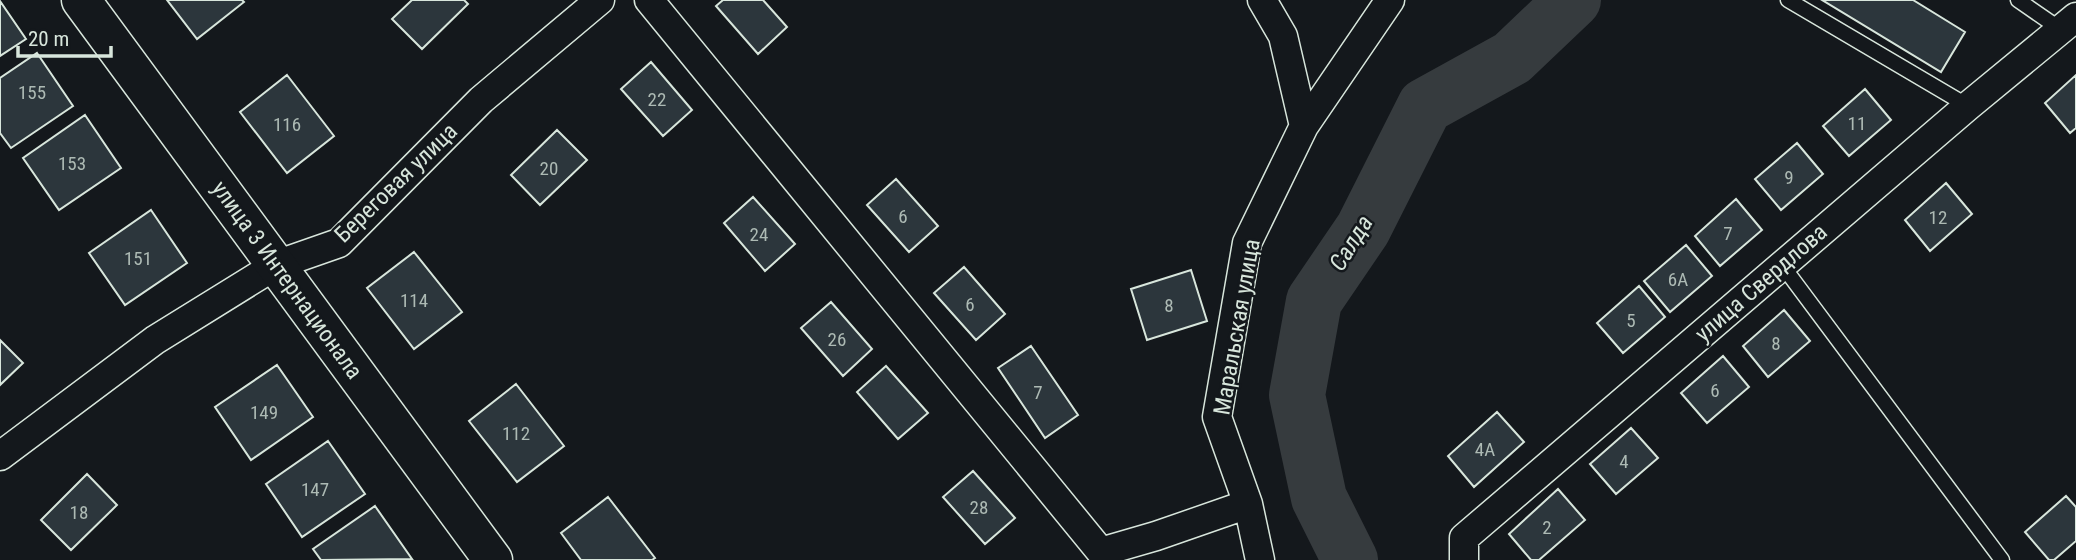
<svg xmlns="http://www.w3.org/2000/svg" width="2076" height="560" font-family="'Roboto Condensed',sans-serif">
<rect width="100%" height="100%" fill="#14181c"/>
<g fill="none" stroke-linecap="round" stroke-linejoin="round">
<!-- river -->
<path stroke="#363b3e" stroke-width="56" d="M1350,560L1319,498L1297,395L1314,301L1363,229L1425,106L1512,58L1573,0"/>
</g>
<!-- building -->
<path fill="#2c363c" stroke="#d8e6dc" stroke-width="2" d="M167,0H242L244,2L197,39Z
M412,0H464L468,4L422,49L392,19Z
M723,0H763L787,27L758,54L716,6Z
M1822,0H1913L1965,32L1941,72Z
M0,1L26,39L0,56Z
M37,53L73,106L11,148L0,133V78Z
M651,62L692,110L663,136L621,89Z
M287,75L334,136L287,173L240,112Z
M2076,75V128L2070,133L2045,103Z
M1865,89L1891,120L1849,156L1823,126Z
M85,115L121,168L59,210L23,158Z
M557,130L587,160L540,205L511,175Z
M1797,143L1823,174L1781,210L1755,179Z
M896,179L938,226L909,252L867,205Z
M1946,183L1972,214L1930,251L1905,220Z
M753,197L795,244L765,271L724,223Z
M1736,199L1762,230L1720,266L1695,236Z
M151,210L187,263L125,305L89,253Z
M1686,245L1712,276L1670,312L1644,281Z
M414,252L462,312L414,349L367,288Z
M964,267L1005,314L976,340L934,293Z
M1191,270L1207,321L1147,340L1131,289Z
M1639,286L1665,317L1623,353L1597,323Z
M831,302L872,349L843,376L801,328Z
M1784,310L1810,341L1768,377L1743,346Z
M0,340L23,363L0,385Z
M1031,346L1078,415L1045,438L998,368Z
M1723,356L1749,387L1707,423L1681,393Z
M277,365L313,417L251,460L215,407Z
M886,366L928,413L898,439L857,392Z
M516,384L564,446L517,482L469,421Z
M1497,412L1524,442L1474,487L1448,456Z
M1631,428L1658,458L1616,494L1590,464Z
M328,441L365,494L302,537L266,484Z
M973,471L1015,518L985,544L943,497Z
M87,474L117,505L71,550L41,520Z
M1558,489L1585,520L1539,560H1531L1509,534Z
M2066,496L2076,507V541L2054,560H2049L2025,532Z
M608,497L655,558L652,560H581L561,533Z
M375,506L412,559L321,560L313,549Z"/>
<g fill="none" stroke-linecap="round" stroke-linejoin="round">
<defs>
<path id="service" d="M1788,0L1968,106
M2018,0L2060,29
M1782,265L2002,560"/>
<path id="minor" d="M649,0L1101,552L1156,536L1248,504
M1262,0L1283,36L1304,126
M0,456L155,340L276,265L339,243L481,100L600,0
M1260,560L1248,504L1217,417L1247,243L1304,126L1390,0
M1464,560V538L1968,106L2076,17"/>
<path id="secondary" d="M81,0L493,560"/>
</defs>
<!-- service casing -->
<use href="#service" stroke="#d8e6dc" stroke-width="17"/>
<!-- minor casing -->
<use href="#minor" stroke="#d8e6dc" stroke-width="31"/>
<!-- secondary casing -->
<use href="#secondary" stroke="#d8e6dc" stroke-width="41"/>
<!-- service -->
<use href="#service" stroke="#14181c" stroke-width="14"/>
<!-- minor -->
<use href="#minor" stroke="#14181c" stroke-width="28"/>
<!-- secondary -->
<use href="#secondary" stroke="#14181c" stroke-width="38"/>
</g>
<g text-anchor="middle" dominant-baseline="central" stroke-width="5" stroke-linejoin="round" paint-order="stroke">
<!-- number labels -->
<g font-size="19" fill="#adbab4">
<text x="32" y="92">155</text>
<text x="657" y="99">22</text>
<text x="1857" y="123">11</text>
<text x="287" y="124">116</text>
<text x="72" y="163">153</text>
<text x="549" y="168">20</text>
<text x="1789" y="177">9</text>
<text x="903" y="216">6</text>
<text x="1938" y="217">12</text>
<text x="1728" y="233">7</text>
<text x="759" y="234">24</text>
<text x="138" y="258">151</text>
<text x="1678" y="279">6А</text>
<text x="414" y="300">114</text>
<text x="970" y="304">6</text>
<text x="1169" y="305">8</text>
<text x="1631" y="320">5</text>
<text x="837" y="339">26</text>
<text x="1776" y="343">8</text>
<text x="1715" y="390">6</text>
<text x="1038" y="392">7</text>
<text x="264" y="412">149</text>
<text x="516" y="433">112</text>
<text x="1485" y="449">4А</text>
<text x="1624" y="461">4</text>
<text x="315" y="489">147</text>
<text x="979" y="507">28</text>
<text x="79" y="512">18</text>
<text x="1547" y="527">2</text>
</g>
<!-- street labels -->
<g font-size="23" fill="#d8e6dc" stroke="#14181c">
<text transform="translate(396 183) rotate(-44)">Береговая улица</text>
<text transform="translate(287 280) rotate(54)">улица 3 Интернационала</text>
<text transform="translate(1761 283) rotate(-41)">улица Свердлова</text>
<text transform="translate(1237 327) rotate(-80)">Маральская улица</text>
</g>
<!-- water labels -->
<g font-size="24" font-style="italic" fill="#d8e6dc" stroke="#14181c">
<text transform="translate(1351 243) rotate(-58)">Салда</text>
</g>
</g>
<!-- scale -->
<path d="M18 46v10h93v-10" fill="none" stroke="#d8e6dc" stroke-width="3.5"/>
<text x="28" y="46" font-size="21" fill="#d8e6dc" stroke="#14181c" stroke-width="5" paint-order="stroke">20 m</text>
</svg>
